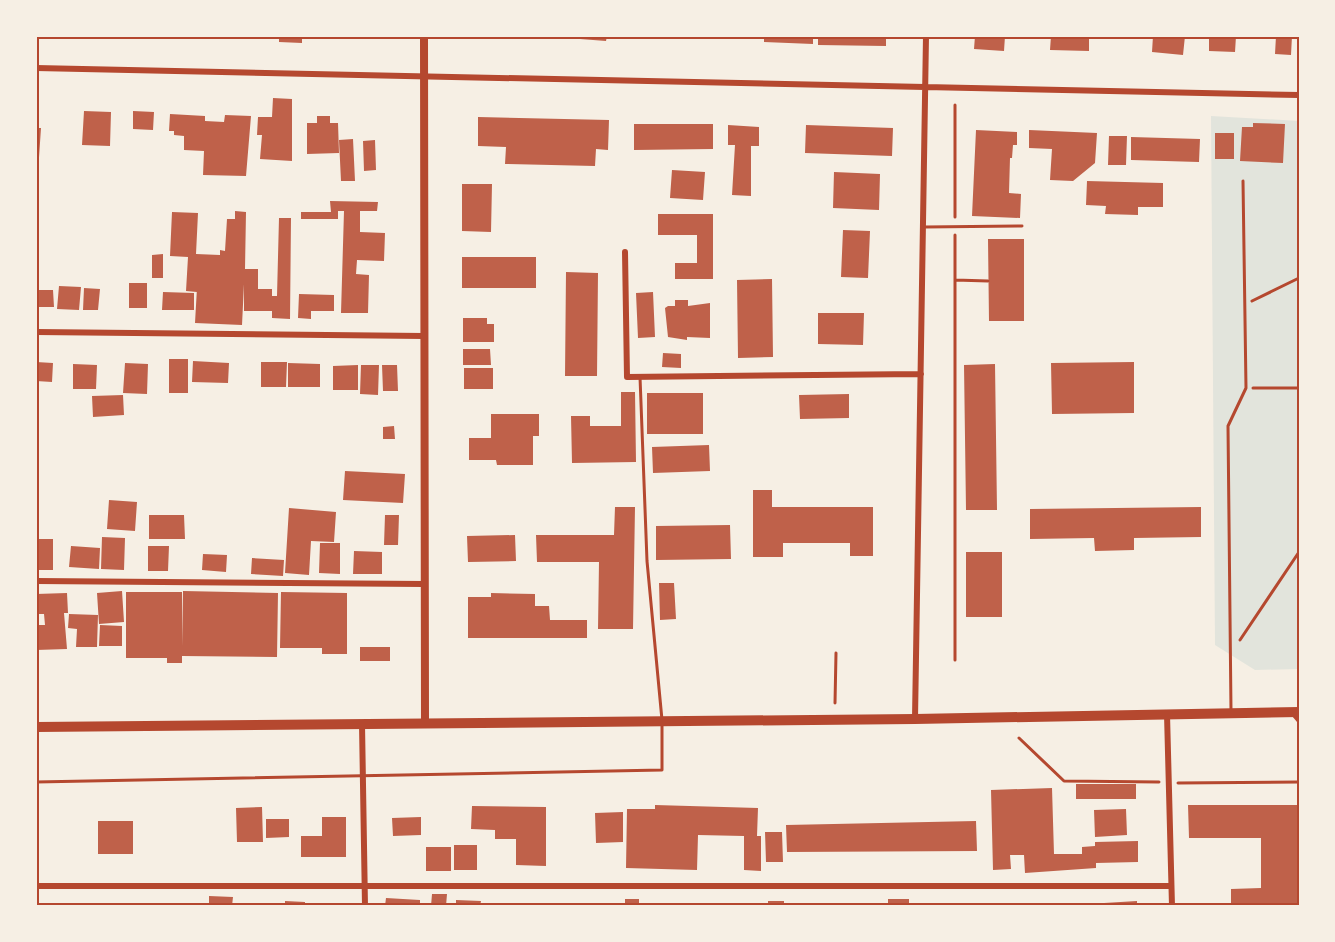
<svg xmlns="http://www.w3.org/2000/svg" width="1335" height="942" font-family="Montserrat,sans-serif">
<rect width="100%" height="100%" fill="#f6efe4"/>
<!-- green -->
<path fill="#e2e4dc" d="M1211,116L1299,121V669L1255,670L1215,645Z"/>
<!-- building -->
<path fill="#bf614a" d="M279,36H302V43L279,42Z
M580,36H607L606,41L580,39Z
M627,36H652V39H627Z
M764,36H813V44L764,42Z
M818,36H886V46L818,45Z
M975,36H1005L1004,51L974,49Z
M1051,36H1089V51L1050,50Z
M1153,36H1185L1183,55L1152,52Z
M1209,36H1236L1235,52L1209,51Z
M1276,36H1292L1291,55L1275,54Z
M273,98L292,99V161L260,159L262,135H257L258,117H272Z
M84,111L111,112L110,146L82,145Z
M133,111L154,112L153,130L133,129Z
M170,114L205,116V121L224,122L225,115L251,116L246,176L203,175L204,151L184,150V136L174,135V131H169Z
M317,116H330V123H338L339,153L307,154V123H317Z
M478,117L609,120L608,150L596,149L595,166L505,164L506,147L478,146Z
M1253,123L1285,124L1283,163L1240,161L1242,127H1253Z
M634,124H713V149L634,150Z
M728,125L759,127V146H751V196L732,195L735,145H728Z
M806,125L893,128L892,156L805,153Z
M36,128H41L38,172H36Z
M976,130L1017,132V145H1013L1012,158H1010L1009,193L1021,194L1020,218L972,216Z
M1029,130L1097,133L1095,163L1073,181L1050,180L1052,149L1029,148Z
M1215,133H1234V159H1215Z
M1109,136H1127L1126,165H1108Z
M1131,137L1200,139L1199,162L1131,160Z
M353,139L355,181H341L339,140Z
M375,140L376,170L364,171L363,141Z
M672,170L705,172L703,200L670,198Z
M834,172L880,174L879,210L833,208Z
M1087,181L1163,183V207H1138V215L1105,214L1106,206L1086,205Z
M462,184H492L491,232L462,231Z
M330,201L378,202L377,211H360V232L385,233L384,261L357,260L356,274L369,275L368,313H341L344,211H338V219H301V212H331Z
M235,211L246,212L245,269H258V289H272V296H277L279,218H291L290,319L272,318V311H244V284L242,325L195,323L198,270L197,292L186,291L188,257L170,256L172,212L198,213L196,254L220,255V250L225,251L227,219H235Z
M658,214H713V279H675V263H697V235H658Z
M843,230L870,231L868,278L841,277Z
M988,239H1024V321H989Z
M163,254V278H152V255Z
M462,257H536V288H462Z
M566,272L598,273L597,376H565Z
M772,279L773,357L738,358L737,280Z
M129,283H147V308H129Z
M59,286L81,287L79,310L57,309Z
M84,288L100,289L98,310H83Z
M36,290H53L54,307H36Z
M163,292L194,293V310H162Z
M653,292L655,337L638,338L636,293Z
M299,294L334,295V311H311V319L298,318Z
M675,300H688V306L710,303V338L687,337V340L668,337L665,308L668,306H675Z
M818,313H864L863,345L818,344Z
M463,318H487V324H494V342H463Z
M463,349H490L491,365H463Z
M663,353L681,354V368L662,367Z
M169,359H188V393H169Z
M193,361L229,363L228,383L192,382Z
M36,362L53,363L52,382L36,381Z
M261,362H287L286,387H261Z
M1134,362V413L1052,414L1051,363Z
M125,363L148,364L147,394L123,393Z
M288,363L320,364V387H288Z
M73,364L97,365L96,389H73Z
M995,364L997,510H966L964,365Z
M358,365V390H333V366Z
M361,365H379L378,395L360,394Z
M382,365H397L398,391H383Z
M464,368H493V389H464Z
M621,392H635L636,462L572,463L571,416H590V426H621Z
M647,393H703V434H647Z
M849,394V418L800,419L799,395Z
M123,395L124,415L93,417L92,396Z
M491,414H539V436H533V465H497L496,460H469V438H491Z
M394,426L395,439H383V427Z
M709,445L710,471L653,473L652,447Z
M345,471L405,474L403,503L343,500Z
M753,490H772V507H873V556H850V543H783V557H753Z
M109,500L137,502L135,531L107,529Z
M615,507H635L633,629H598L599,562H537L536,535H614Z
M1201,507V537L1134,538V550L1095,551L1094,538L1030,539V509Z
M289,508L336,512L334,542L311,541L309,575L285,573Z
M149,515H184L185,539H149Z
M385,515H399L398,545H384Z
M730,525L731,559L656,560V526Z
M515,535L516,561L468,562L467,536Z
M102,537L125,538L124,570L101,569Z
M36,539H53V570H36Z
M320,543H340V574L319,573Z
M71,546L100,548L99,569L69,567Z
M148,546H169L168,571H148Z
M354,551L382,552V574H353Z
M966,552H1002V617H966Z
M203,554L227,555L226,572L202,570Z
M252,558L284,560L283,576L251,574Z
M659,583H674L676,619L660,620Z
M122,591L124,622L99,624L97,593Z
M183,591L278,593L277,657L182,656V663H167V658H126V592H182V646Z
M281,592L347,593V654H322V648H280Z
M67,593L68,613H64L67,649L36,650V625H45L44,614H36V594Z
M491,593L535,594V606H549L550,620H587V638H468V597H491Z
M69,614L98,615L97,647H76L77,629L68,628Z
M100,625L122,626V646H99Z
M360,647H390V661H360Z
M1076,784H1136V799H1076Z
M1052,788L1054,854H1082V847L1095,846V842L1138,841V862L1096,863V868L1025,873L1024,855H1010L1011,869L993,870L991,790Z
M655,805L758,808L757,836H761V871L744,870V836L698,835L697,870L626,868L627,809H655Z
M1188,805H1299V905H1231V889L1261,888V838H1189Z
M472,806L546,807V866L516,865V839H495V830L471,829Z
M262,807L263,842H237L236,808Z
M1126,809L1127,835L1095,837L1094,810Z
M623,812V842L596,843L595,813Z
M322,817H346V857H301V836H322Z
M421,817V835L393,836L392,818Z
M266,819H289V837L266,838Z
M98,821H133V854H98Z
M976,821L977,851L787,852L786,825Z
M765,832H782L783,862H766Z
M454,845H477V870H454Z
M426,847H451V871H426Z
M432,894H447L446,906H431Z
M209,896L233,897L232,906H209Z
M386,898L420,900V906H385Z
M625,899H639V906H625Z
M888,899H909V906H888Z
M456,900L481,901L480,906H456Z
M285,901L305,902V906H285Z
M768,901H784V906H768Z
M1137,901V906H1104V903Z"/>
<g fill="none" stroke-linecap="round" stroke-linejoin="round">
<!-- path -->
<path stroke="#b5482f" stroke-width="3" d="M955,105V217
M955,280L988,281
M1252,301L1299,278
M1253,388H1299
M1240,640L1299,552
M955,660V235
M835,703L836,653
M1019,738L1064,781L1159,782
M1178,783L1299,782"/>
<!-- service -->
<path stroke="#b5482f" stroke-width="3" d="M925,227L1022,226
M1231,710L1228,426L1246,388L1243,181
M1294,716L1299,722
M36,782L662,770V720L647,561L640,377"/>
<!-- minor -->
<path stroke="#b5482f" stroke-width="6" d="M36,68L1299,95
M625,252L627,377L921,374
M36,332L424,336
M36,581L424,584
M1167,714L1172,906
M915,719L926,36
M362,724L365,906
M36,886H1171"/>
<!-- tertiary -->
<path stroke="#b5482f" stroke-width="8" d="M424,36L425,723"/>
<!-- primary -->
<path stroke="#b5482f" stroke-width="10" d="M36,727L915,719L1299,712"/>
</g>
<!-- border -->
<rect width="1335" height="942" fill="none" stroke="#f6efe4" stroke-width="75"/>
<rect x="38" y="38" width="1260" height="866" fill="none" stroke="#b5482f" stroke-width="2"/>
</svg>
